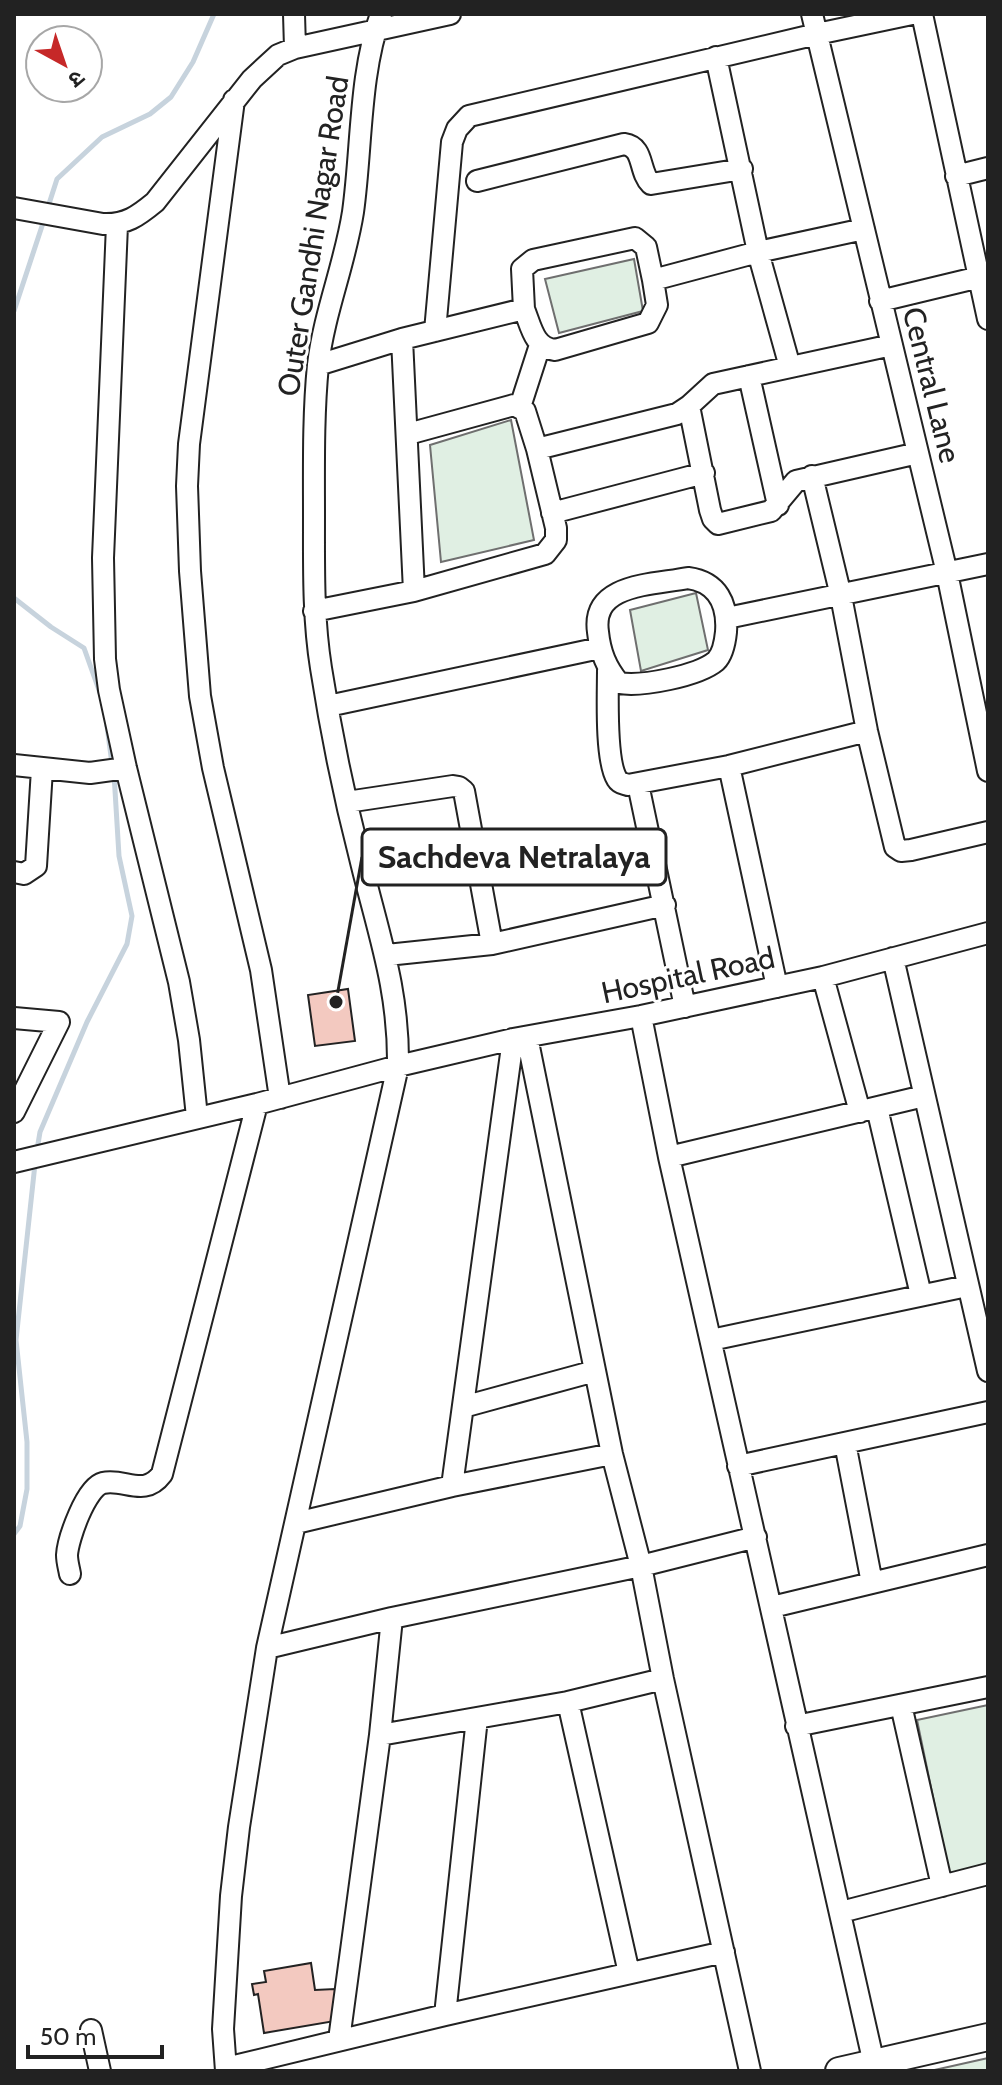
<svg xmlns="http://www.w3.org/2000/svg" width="1002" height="2085" font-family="Cabin,'Noto Sans Devanagari',sans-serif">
<rect width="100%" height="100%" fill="#fff"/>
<!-- green -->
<path fill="#e0efe3" stroke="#6f6f6f" stroke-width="2" d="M634,259L643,311L559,333L545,279Z
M511,420L534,540L441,562L430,445Z
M696,593L708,650L641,671L630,610Z
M988,1705V1866L949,1874L917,1720Z
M988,2058V2071H930Z"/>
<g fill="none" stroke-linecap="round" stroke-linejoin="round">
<!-- stream -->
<path stroke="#c7d3dd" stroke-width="5" d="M48,207L57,179L102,137L150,114L171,97L193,62L214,14
M14,311L45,217
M14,598L51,627L84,648L100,693
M107,726L112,764
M37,1150L40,1132L87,1022L127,944L132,916L119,856L114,774
M14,1534L20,1526L27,1489V1442L16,1340L35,1164"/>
</g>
<!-- building -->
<path fill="#f3c9c0" stroke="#222" stroke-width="2" d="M348,989L355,1041L315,1046L308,995Z
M311,1963L315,1990L335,1989V2021L264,2033L258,1994L254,1995L252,1984L266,1982L264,1971Z"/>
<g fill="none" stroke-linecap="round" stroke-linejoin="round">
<defs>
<path id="minor" d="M294,14L295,48
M812,14L947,573L988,771
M922,14L988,319
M716,57L758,252L790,367
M234,100L189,444L187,486L190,571L200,696L213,768L261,970L280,1098
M956,176L988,168
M477,181L624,144C645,147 638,171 651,184L742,169
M14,208L103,224C126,225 138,216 155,202L252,79L278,55L295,48L450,14
M117,225L103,558L105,659L109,690L126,768L179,982L189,1040L197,1117
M880,301L988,275
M524,309C531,326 534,348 555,350L648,323L657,305L653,280
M435,331L452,142L457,129L469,116L817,34L912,14
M402,339L414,591
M318,365L402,339L524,309L522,269L533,260L635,238L646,247L653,280L758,252L864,229
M749,376L778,505
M689,406L710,510L713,519L718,524L771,511L796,481L918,453
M520,407L540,345
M408,434L514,405L525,411L537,449
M812,476L841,596L867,731L895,847L901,851L911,850L988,832
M552,513L704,473
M688,578C718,582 728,604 726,632C725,642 723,654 716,661C698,676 641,687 619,683C606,667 600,652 598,632C591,583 653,585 688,578Z
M314,611L414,591L545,554L556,540V528L537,449L677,414L689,406L713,384L892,345
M727,618L988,564
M608,670C608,693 605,760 617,779C620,784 623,783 628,785L729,766L867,731
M328,706L600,648
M14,765L90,773L126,768
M729,766L777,987
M638,784L685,1007
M347,802L453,786L459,787L464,791L492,944
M14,872L24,874L36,866L42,769
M387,955L492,944L665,905
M893,958L988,1371
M823,977L860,1112
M641,1016L669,1157L874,2064
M14,1018L59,1022L14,1112
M527,1037L612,1454L641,1566L663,1679L750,2071
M513,1039L452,1486L612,1454
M877,1108L921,1295
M669,1157L924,1096
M14,1162L257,1104L398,1066L513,1039L641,1016L823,977L988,933
M711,1340L967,1286
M463,1407L595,1371
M845,1443L872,1583
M738,1466L988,1412
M296,1523L452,1486
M70,1574C69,1568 67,1562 67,1555C68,1539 86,1487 103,1483C125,1478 144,1498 162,1474L257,1104
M772,1607L988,1555
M392,1618L641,1566L756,1537
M267,1648L392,1618L380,1735L568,1702L629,1973
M568,1702L663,1679
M901,1705L942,1886
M796,1726L988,1687
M841,1912L988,1874
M445,2015L477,1718
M91,2030L100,2071
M339,2040L380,1735
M226,2068L445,2015L724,1952
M226,2071L223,2029L231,1896L239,1827L267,1648L398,1066C399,988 378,933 360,858C344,796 331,732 321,668C313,618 314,568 314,517C314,467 313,416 318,365C324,313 345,264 353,212C362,148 359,74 381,14"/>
<path id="major" d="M839,2071L988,2037"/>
</defs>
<!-- minor casing -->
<use href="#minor" stroke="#222" stroke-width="24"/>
<!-- major casing -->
<use href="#major" stroke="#222" stroke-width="30"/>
<!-- minor -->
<use href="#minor" stroke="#fff" stroke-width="20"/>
<!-- major -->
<use href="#major" stroke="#fff" stroke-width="26"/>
</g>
<g text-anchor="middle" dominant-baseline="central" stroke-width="6" stroke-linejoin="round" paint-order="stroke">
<!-- street labels -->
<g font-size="30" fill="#222" stroke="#fff">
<text transform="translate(313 236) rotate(-81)">Outer Gandhi Nagar Road</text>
<text transform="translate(932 385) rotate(76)">Central Lane</text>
<text transform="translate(688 975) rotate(-12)">Hospital Road</text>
</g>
</g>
<!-- callouts -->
<path fill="none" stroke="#222" stroke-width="3" d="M336 1002L362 857"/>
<circle fill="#222" stroke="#fff" stroke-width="3" cx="336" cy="1002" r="8"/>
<rect fill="#fff" stroke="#222" stroke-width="3" x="362" y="829" width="304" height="56" rx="8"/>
<g font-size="32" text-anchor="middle" font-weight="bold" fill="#222">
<text x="514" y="868">Sachdeva Netralaya</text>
</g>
<!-- border -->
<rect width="1002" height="2085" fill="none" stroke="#222222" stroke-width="32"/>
<!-- north arrow -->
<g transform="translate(64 64) rotate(140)"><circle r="38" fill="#ffffff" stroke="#a7a7a7" stroke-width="2"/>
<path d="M0-6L14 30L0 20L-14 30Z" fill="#c62828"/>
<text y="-12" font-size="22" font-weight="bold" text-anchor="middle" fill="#222222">उ</text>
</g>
<!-- scale -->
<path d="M28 2045v12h134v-12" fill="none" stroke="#222222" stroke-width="4"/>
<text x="40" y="2045" font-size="24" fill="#222222" stroke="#ffffff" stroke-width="6" paint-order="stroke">50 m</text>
</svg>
